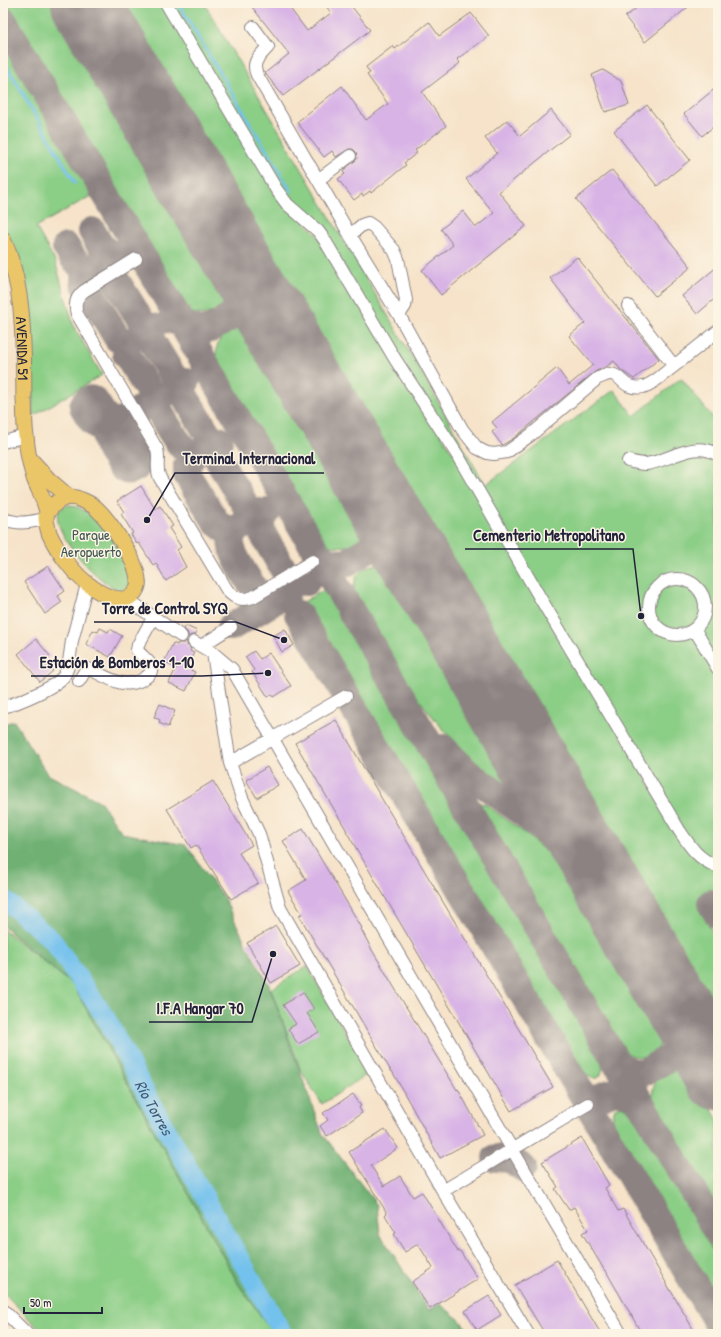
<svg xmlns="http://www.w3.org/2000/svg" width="721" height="1337" font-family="'Patrick Hand',sans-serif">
<rect width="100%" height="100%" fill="#fcf5e5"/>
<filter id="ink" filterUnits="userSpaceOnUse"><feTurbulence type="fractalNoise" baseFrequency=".025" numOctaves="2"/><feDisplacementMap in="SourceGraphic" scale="8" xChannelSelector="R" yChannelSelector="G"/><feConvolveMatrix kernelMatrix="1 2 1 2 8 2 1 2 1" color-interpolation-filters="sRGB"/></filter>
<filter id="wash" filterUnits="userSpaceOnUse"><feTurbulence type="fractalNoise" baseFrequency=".012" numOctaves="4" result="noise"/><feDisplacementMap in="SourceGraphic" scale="16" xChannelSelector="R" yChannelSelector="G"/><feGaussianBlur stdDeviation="0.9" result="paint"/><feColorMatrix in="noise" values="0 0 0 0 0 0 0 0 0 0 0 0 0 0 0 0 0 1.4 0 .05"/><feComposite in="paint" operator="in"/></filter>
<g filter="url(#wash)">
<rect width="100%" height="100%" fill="#f6e3c9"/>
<!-- green -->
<path fill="#8bce86" stroke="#567860" d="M3,3H60L224,281C225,287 227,294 225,300C221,312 202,318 191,312C188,309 186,305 184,302L180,303Z
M113,3H163L274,191L316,233L456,458L677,831L718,870V897L698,908L718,941V1009H710L699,1002Z
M169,3H204L427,382L485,485L614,390L634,416L681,378L718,424V865L693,846L326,237L289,203Z
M3,37L96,193L36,227L55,261L74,327L102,375L33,416L29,314L8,238L3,228Z
M239,328L247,331L259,339L363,517C363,520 365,526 365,530C362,546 343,548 330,546L323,537L217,360C214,341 222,335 239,328Z
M71,505C102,513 120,551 132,578C131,584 129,590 122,590C100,590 28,508 71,505Z
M378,564L386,566L398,579L527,798C513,793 501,782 489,773C425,722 394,662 354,593C353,575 361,567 378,564Z
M326,589L597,1053C601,1062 606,1070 598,1078H591L581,1068L577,1070L300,604Z
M480,803L485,804L526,834L547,853L581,892L599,917L664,1030C664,1052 642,1065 624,1051L481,805Z
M3,929L73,985L239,1285L274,1334H44L3,1292Z
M307,966L369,1073L322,1104L301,1071L271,989Z
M671,1070H678L687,1072L694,1080L718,1120V1211L653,1099C651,1083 658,1076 671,1070Z
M621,1106L629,1110L635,1118L718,1260V1308L615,1134L618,1131C613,1123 611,1118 615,1108Z"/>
<!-- forest -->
<path fill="#70b173" stroke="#496a57" d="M14,721L47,774L101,802L122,833L186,845L224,898L246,944L269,985L322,1133L377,1205L380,1234L429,1310L440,1304L460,1320L471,1334H274L239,1285L73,985L13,935L3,925V724Z"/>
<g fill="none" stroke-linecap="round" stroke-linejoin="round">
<!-- stream -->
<path stroke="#73c1ed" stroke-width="3" d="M178,3L291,191
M3,60L75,183"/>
<!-- river -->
<path stroke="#73c1ed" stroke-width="19" id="s1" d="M3,898L53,941L106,1018L148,1097L283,1334"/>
<!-- taxiway -->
<path stroke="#8c8282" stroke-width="28" d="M3,20L718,1234
M92,231C98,241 102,252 114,254C109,262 107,266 112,274L142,322L145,325L153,327L151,333V340L173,376L177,380L186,382L183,387L184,395L208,434L211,438L219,440L217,450L219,461L246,506C252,512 259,513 267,512L261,522L262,533L288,577L293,581L306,582
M66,247C73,257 77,267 89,268L84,277V282L116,336L118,339L129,342L126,346V354L149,391L152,394L161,397C159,401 158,405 159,409C162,419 181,449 189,453H195L187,465V475L217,523L225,529H237
M243,310L250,296L251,282
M172,320L198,330L210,329L243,310H257L271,316
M127,419C121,436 147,450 140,464C139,466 137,467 135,468C124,476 118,463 113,455C110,451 107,446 106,441C105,436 107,433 109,429L162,396
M109,429C93,428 91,419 83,407C84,402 89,398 94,400C104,412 103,424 122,422
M251,521C245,524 237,527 233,534C225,548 247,576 254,589C262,597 267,600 278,599
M381,542L387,530V514
M318,555C327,562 335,563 346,563C371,548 380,535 408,549
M298,614L718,1324
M231,627L286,594
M443,748L468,773L527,816L565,850L601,888L626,919
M527,816C545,817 550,812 553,795
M711,903L718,915
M686,1021C696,1030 705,1032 718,1028
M708,1058C706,1046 710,1038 718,1028
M616,1063L624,1068L633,1072H644L678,1053L683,1046L686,1038V1021
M588,1104C608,1093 618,1084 639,1101
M496,1158L510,1159L523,1168"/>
<!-- runway -->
<path stroke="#8c8282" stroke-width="70" d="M86,3L718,1075"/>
</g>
<g id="blocks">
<!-- building -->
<path fill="#d8b4e6" d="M249,3H286L307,31L331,13L324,3H349L370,30L283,96L265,73L289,54Z
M643,3H693L645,42L625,17Z
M471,13L489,36L457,59L460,63L422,92L446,126L415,150L417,153L404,163L406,165L371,193L370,191L363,196L362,194L354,200L338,179L345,174L343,172L345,169L357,159L356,152L353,149H349L336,157L332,151L324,157L297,122L342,86L366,120L388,104L367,75L370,73L366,67L393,46L395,49L429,22L439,36Z
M603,70L621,81L629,105L605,112L592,75Z
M718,86V123L702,136L684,114Z
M647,105L690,160L657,186L614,131Z
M551,110L570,134L499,192L526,226L441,295L422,270L453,245L441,229L463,211L476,227L494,213L466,179L497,153L485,138L507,120L520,136Z
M612,170L691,267L655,296L576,199Z
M577,257L659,359L634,379L621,370L614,361L606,367L596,371L514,438L502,445L492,432L497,428L492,422L557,368L569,385L593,365L569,336L585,323L550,278Z
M718,266V296L697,314L682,296Z
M141,486L155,509L160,506L173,526L169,528L181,547L177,550L186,567L166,581L156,563L153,565L139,543L137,544L131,534L133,533L121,514L124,512L117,501Z
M48,566L65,591L58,596L62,602L45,614L24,582Z
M186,626L197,631L195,635H191L188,637V633L184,629Z
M100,628L108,632L110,629L122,636L110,657L86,644L93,630L98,632Z
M285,629L294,645L282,652L273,636Z
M36,639L50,656L44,661L53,671L40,682L18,654Z
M187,641V645L191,649L190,651L194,653L186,668L195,672L186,691L169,683L176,668L164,662L173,643L177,645L178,643H184Z
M254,651L260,659L269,653L291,686L274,697L272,694L268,697L252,672L254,670L245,657Z
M160,704L175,711L168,727L159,723L160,720L154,717Z
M336,720L386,806L553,1087L511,1111L346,831H347L295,743Z
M267,767L278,785L257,798L246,780Z
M213,781L252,845L239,853L258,883L231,899L196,845L191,848L167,809Z
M303,829L362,928L361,929L372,950L397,992L457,1090L458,1089L483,1135L440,1158L392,1071H391L299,915L302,914L288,891L306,880L283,841Z
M276,926L300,966L271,983L247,943Z
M303,992L314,1009L307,1013L319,1032L298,1044L288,1029L296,1024L283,1005Z
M353,1094L361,1106L359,1107L362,1113L327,1136L320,1126L328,1120L323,1113Z
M385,1129L398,1148L371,1166L384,1186L400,1176L413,1197L422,1192L458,1252L460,1251L478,1279L430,1309L412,1282L433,1268L418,1244L405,1252L394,1234L396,1233L385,1215L387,1213L349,1152Z
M582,1138L609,1185L605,1188L618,1211L623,1209L696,1334H642L606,1271H605L582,1233L588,1230L574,1207L569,1210L555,1189L558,1187L542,1162Z
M557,1260L598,1329L600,1334H545L515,1285Z
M489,1296L501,1315L477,1330L465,1311Z"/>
</g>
</g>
<g filter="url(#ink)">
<use href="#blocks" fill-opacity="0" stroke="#8c8282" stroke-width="1"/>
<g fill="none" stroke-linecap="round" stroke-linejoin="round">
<defs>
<path id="minor" d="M166,3L276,189L287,204L318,231L324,239L395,359L458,456L539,596L679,830C691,848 698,859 718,867
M253,27L268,47C259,57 251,62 257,75L350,235L399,315L462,429L477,448L487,453L494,454L507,452L532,434L598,378C602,377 606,374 610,374C622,374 623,391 643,387C654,384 664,373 674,366
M318,180L350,156
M350,235L362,225L368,223L374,227L394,250L398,259L406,300L405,306L399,315
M136,259L84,291C76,297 74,304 77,314L157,449C160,460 155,468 160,478L227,590C235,599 242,601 253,597L313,561
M628,306L674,366L718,331
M3,442L26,436
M628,461C633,462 640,464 646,464C670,461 695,439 718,455
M3,519C21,525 28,522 46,519
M649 607a28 28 0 1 1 56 0a28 28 0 1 1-56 0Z
M127,599L181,636
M695,630L718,669
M194,642L213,653L232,669L502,1132L621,1334
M201,646L231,627
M213,653L230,763L242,798L259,834L280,908L443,1191L528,1334
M79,681L85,671L88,669L92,670C109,679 128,691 146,677C150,675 152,671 151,666C149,660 141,656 137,650L138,645L153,618
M3,707C18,703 54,688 63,677C70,668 70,652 72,641C77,622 82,603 87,584
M230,763L346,696
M443,1191L588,1104
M3,1310L27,1334"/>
<g id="major">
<path id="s2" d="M3,239C26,289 23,346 24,400C25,412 24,425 26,436C27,450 30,465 34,478C38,489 45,501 47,512C47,514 46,516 46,518C46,522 48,529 49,533C57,551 75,576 92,587C103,595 125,607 135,592C137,589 139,584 138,581C138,562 110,521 96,508C90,503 77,497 69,497C60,498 52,506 47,513"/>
<path d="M31,460L49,480L69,497"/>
</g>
</defs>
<!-- minor casing -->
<use href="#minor" stroke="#8c8282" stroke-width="14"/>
<!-- major casing -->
<use href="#major" stroke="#8c8282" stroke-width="17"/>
<!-- minor -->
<use href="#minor" stroke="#fff" stroke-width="12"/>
<!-- major -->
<use href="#major" stroke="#ebc669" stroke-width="15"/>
</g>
</g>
<g text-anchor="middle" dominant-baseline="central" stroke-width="3" stroke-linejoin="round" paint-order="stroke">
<!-- street labels -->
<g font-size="15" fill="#22223b" stroke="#fcf5e5">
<text stroke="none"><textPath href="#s2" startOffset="112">AVENIDA 51</textPath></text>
</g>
<!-- park labels -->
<g font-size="15" fill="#425652" stroke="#fcf5e5">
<text x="91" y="534">Parque<tspan x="91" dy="17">Aeropuerto</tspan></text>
</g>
<!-- water labels -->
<g font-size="16" font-style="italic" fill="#3e5a79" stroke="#fcf5e5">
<text stroke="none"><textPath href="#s1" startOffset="261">Río Torres</textPath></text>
</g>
</g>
<!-- callouts -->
<path fill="none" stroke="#22223b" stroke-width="1.5" d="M147 520L175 473H324M641 616L633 549H465M284 640L236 622H94M268 673L202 676H31M273 954L252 1022H149"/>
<g fill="#22223b" stroke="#fcf5e5" stroke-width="1.5">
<circle cx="147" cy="520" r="4"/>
<circle cx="641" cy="616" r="4"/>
<circle cx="284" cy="640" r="4"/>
<circle cx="268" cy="673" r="4"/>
<circle cx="273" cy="954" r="4"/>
</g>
<g font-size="16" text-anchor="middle" font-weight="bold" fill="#22223b" stroke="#fcf5e5" stroke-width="3" stroke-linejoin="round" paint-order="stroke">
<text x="249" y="464">Terminal Internacional</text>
<text x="549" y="541">Cementerio Metropolitano</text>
<text x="165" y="614">Torre de Control SYQ</text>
<text x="117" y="668">Estación de Bomberos 1-10</text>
<text x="200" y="1014">I.F.A Hangar 70</text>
</g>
<!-- margin -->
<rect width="721" height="1337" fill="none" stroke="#fcf5e5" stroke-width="16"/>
<!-- scale -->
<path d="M24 1307v6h78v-6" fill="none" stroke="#22223b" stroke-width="2"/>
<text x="30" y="1307" font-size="12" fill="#22223b" stroke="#fcf5e5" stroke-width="3" paint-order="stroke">50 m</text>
</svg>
